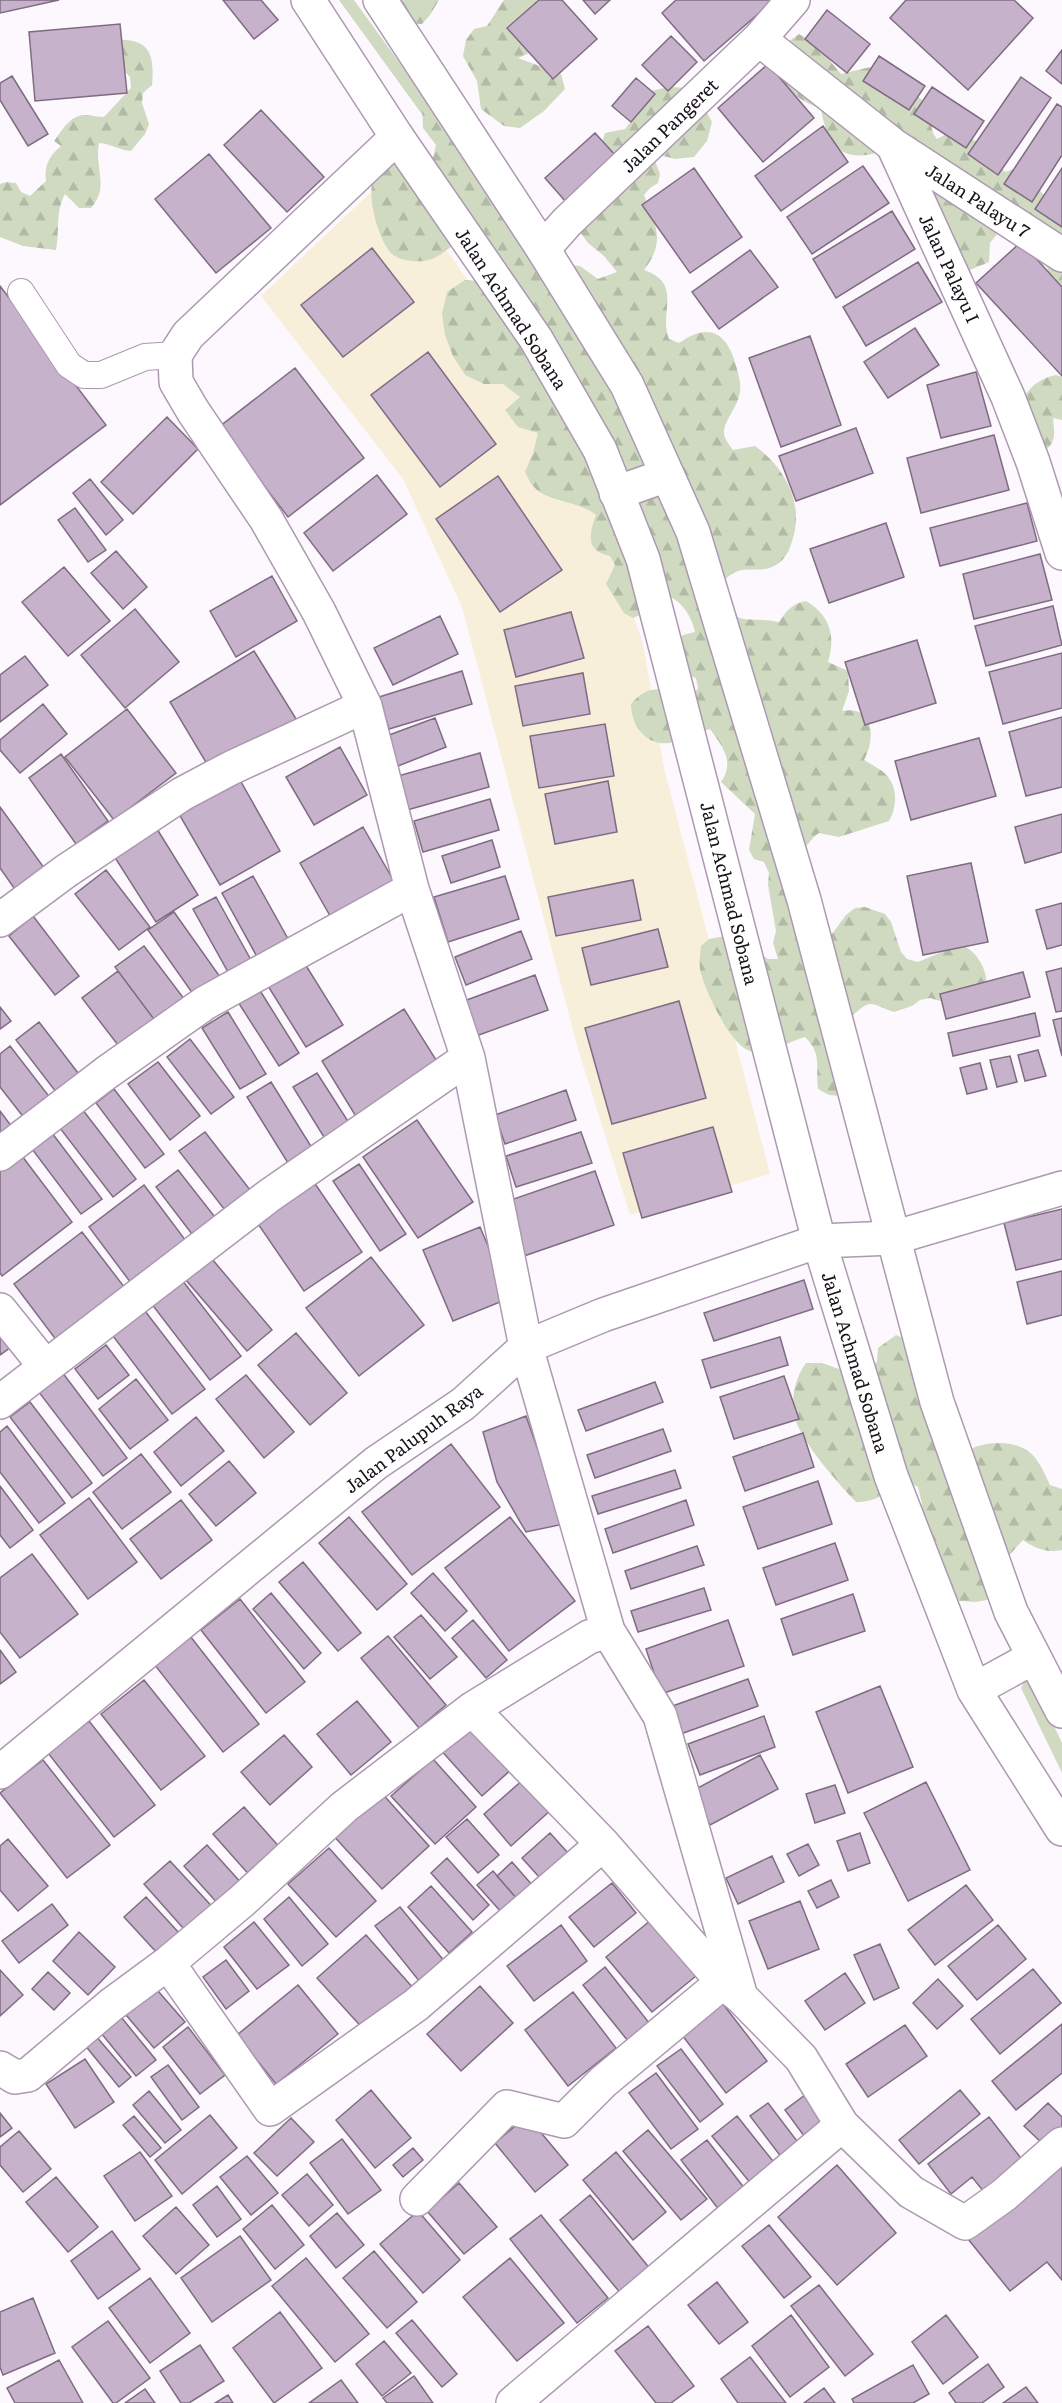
<svg xmlns="http://www.w3.org/2000/svg" width="1062" height="2403" font-family="Literata,serif">
<defs>
<pattern id="forest-firs" width="22" height="20" patternUnits="userSpaceOnUse" patternTransform="scale(1.5)"><rect width="22" height="20" fill="#cfdac1"/><path d="M5 1l3.5 6h-7zM16 11l3.5 6h-7z" fill="#b1baa5"/></pattern>
</defs>
<rect width="100%" height="100%" fill="#fcf8fd"/>
<!-- commercial -->
<path fill="#f8efda" d="M388,176L453,259L507,337L587,490L643,643L664,768L770,1174L630,1215L578,1049L462,607L403,479L261,296Z"/>
<!-- green -->
<path fill="#cfdac1" d="M339,0H354L518,226L509,234Z
M1026,1678L1033,1681L1062,1743V1773L1021,1688Z"/>
<!-- forest -->
<path fill="url(#forest-firs)" d="M389,0H439L430,15L422,24L406,23Z
M504,0H560L538,49L518,58L561,74L565,89L544,111L520,128L504,126L481,109L477,81L463,56L466,40L474,29L487,26Z
M799,34L816,44L841,74L875,66C890,76 923,93 929,112C933,122 929,129 937,139L950,132L962,138L977,141L1005,172L1020,167L1043,194L1062,193V294L1048,277L1047,261L1004,234H997L990,243L989,262L970,270L957,264L895,146C852,165 829,157 821,109C796,99 788,91 775,67L781,47Z
M113,40C148,38 155,51 152,85L143,93L142,103L149,124L145,134L131,151C119,150 111,144 99,143C94,168 110,187 91,208H79L65,194C55,212 60,230 56,250L23,246L0,237V184L6,182L16,183L21,192L30,196L46,181C44,166 49,156 61,146L54,141C62,131 69,116 84,115C90,115 97,117 104,117L131,88L130,77L116,62Z
M668,87L689,88L702,104L712,122L707,141L694,157L675,159L656,154L653,156L660,174L658,183L650,188L644,195C656,226 666,241 644,270C684,284 658,312 669,339L679,343C710,321 728,333 737,369C739,376 741,384 740,392C738,406 726,418 724,430C723,438 729,444 733,450L755,446C784,467 804,502 793,538C790,549 786,559 776,565C758,576 742,561 725,580C727,632 744,615 779,622C787,610 792,604 806,601C830,615 836,636 828,662L848,671L849,691L842,711C874,705 876,738 864,760C870,764 877,767 882,771C898,783 898,805 889,821L839,837L819,833C810,839 808,847 799,852L826,942L846,915L855,908L865,907L885,914L891,922L901,952L907,959L918,962L961,944C978,953 987,968 987,988L951,1004L930,998L920,1000L912,1006L894,1012C870,1004 872,997 851,1017L840,1096L829,1095L818,1089C815,1066 823,1055 805,1037C788,1042 773,1052 755,1052C733,1053 704,989 700,969C699,962 700,954 701,946L709,939L731,935L768,959H778L773,943L776,931L768,885L769,873L764,862L754,859L749,850L755,814L721,782C735,762 723,747 710,729C696,732 683,741 669,743C646,746 631,725 631,704C650,681 667,690 692,697L698,688L696,678L687,675L677,644L683,635L695,632C692,616 680,598 663,594L642,614L633,618L624,613L606,584L615,565L610,556C585,551 589,534 596,515C582,502 546,501 535,488C530,484 528,477 525,472L533,453L538,433L518,427L505,410L520,397L503,384H484L465,375L453,356L445,335L442,314L447,292L465,280L486,282L467,235C456,242 444,254 432,259C422,263 401,262 392,254C378,241 363,188 377,171C381,167 387,164 392,160L431,166L436,145L423,128L422,106L443,108L561,264L580,266L598,279L617,272L604,256L588,243L575,225L605,133L625,129L638,113L647,92Z
M1056,375L1062,377V420L1053,418C1054,431 1057,443 1045,450L1023,405L1028,402L1026,394C1033,384 1044,377 1056,375Z
M896,1335L910,1341L966,1451C986,1440 1021,1438 1036,1459C1042,1467 1046,1477 1050,1485L1062,1489V1550C1046,1553 1036,1549 1023,1540L1002,1563L991,1599L976,1602L945,1600L912,1536L922,1504L918,1487L905,1480C889,1492 877,1502 856,1502C837,1482 808,1449 797,1424C789,1404 794,1379 806,1363H822L850,1373L864,1372L877,1362L878,1348Z"/>
<!-- building -->
<path fill="#c7b2cb" stroke="#7f6c83" stroke-width="1.5" d="M0,0H59L0,13Z
M223,0H261L278,20L254,39Z
M539,0H562L597,39L553,79L507,28Z
M583,0H610L595,14Z
M676,0H774L704,61L662,13Z
M906,0H1014L1033,18L968,90L890,18Z
M827,10L870,44L847,73L805,39Z
M120,24L127,93L35,101L29,32Z
M671,36L697,62L668,91L642,65Z
M1062,50V84L1046,71Z
M879,56L925,86L909,110L863,81Z
M768,64L814,118L763,162L718,108Z
M12,76L48,134L28,146L0,100V83Z
M1021,77L1051,98L998,175L968,154Z
M636,78L655,94L631,122L612,106Z
M932,87L984,121L966,148L914,114Z
M1057,104L1062,107V155L1032,202L1004,184Z
M261,110L324,177L287,212L224,145Z
M823,126L848,162L781,211L755,176Z
M595,133L616,156L566,202L545,178Z
M209,154L271,228L216,273L155,199Z
M863,166L889,203L812,254L787,217Z
M694,168L742,237L690,273L642,205Z
M1062,168V227L1035,209Z
M892,211L915,249L836,298L813,259Z
M1021,242L1062,287V376L976,283Z
M372,248L414,302L343,357L301,305Z
M750,250L778,287L719,329L692,292Z
M918,262L942,302L866,346L843,307Z
M0,286L106,425L0,505Z
M915,328L939,365L888,398L864,362Z
M810,336L841,425L781,447L749,358Z
M428,352L496,444L440,487L371,395Z
M295,368L364,458L288,517L219,427Z
M976,372L991,426L941,438L927,385Z
M167,417L198,449L133,514L101,482Z
M856,428L873,473L796,501L779,456Z
M994,435L1009,490L921,513L907,458Z
M377,475L407,514L333,571L304,533Z
M498,476L562,570L500,612L436,519Z
M90,479L123,520L106,535L73,493Z
M1027,503L1037,541L940,566L930,528Z
M75,508L106,550L88,562L58,520Z
M886,523L904,577L829,603L810,549Z
M116,551L147,587L123,609L91,573Z
M1040,554L1052,600L974,619L963,574Z
M64,567L110,621L68,656L22,602Z
M272,576L297,621L236,657L210,611Z
M1053,606L1062,645L986,666L975,626Z
M135,609L179,662L125,708L81,655Z
M571,612L584,658L516,677L504,630Z
M440,616L458,654L393,685L374,648Z
M917,640L936,703L865,725L845,662Z
M254,651L298,722L213,774L170,702Z
M1062,653V708L1003,724L989,672Z
M25,656L48,685L0,722V675Z
M462,671L472,704L389,729L379,697Z
M583,673L590,714L523,726L515,686Z
M43,704L67,734L20,773L0,750V740Z
M127,709L176,773L114,820L65,757Z
M1062,717V787L1026,796L1009,732Z
M435,718L446,747L393,768L381,738Z
M605,724L614,776L539,788L530,736Z
M979,738L996,796L911,820L895,761Z
M340,747L367,795L314,825L286,777Z
M480,753L489,787L407,810L398,776Z
M61,754L108,821L76,844L29,778Z
M240,780L280,851L220,885L179,814Z
M608,781L617,832L555,844L545,794Z
M490,799L499,830L423,852L414,821Z
M0,807L50,876L21,898L0,868Z
M1062,814V852L1025,863L1015,827Z
M363,827L396,885L333,921L300,863Z
M157,829L198,895L156,922L114,856Z
M492,840L500,867L451,883L442,856Z
M971,863L988,942L923,955L907,876Z
M106,870L150,927L119,950L75,894Z
M253,876L292,946L261,964L222,893Z
M505,876L519,919L448,942L434,897Z
M633,880L641,920L556,936L548,897Z
M216,897L256,969L233,981L193,909Z
M1062,903V945L1047,949L1036,910Z
M174,912L225,984L198,1001L148,930Z
M33,916L79,976L55,995L9,936Z
M658,929L668,967L591,985L582,948Z
M521,931L532,959L466,985L455,957Z
M144,946L188,1004L159,1026L115,967Z
M305,964L343,1025L306,1047L268,986Z
M1062,968V1011L1056,1012L1046,972Z
M118,971L159,1026L124,1053L82,998Z
M1023,972L1030,997L946,1019L940,994Z
M535,975L548,1010L476,1036L464,1001Z
M259,989L299,1053L279,1066L238,1002Z
M679,1001L706,1098L612,1124L585,1028Z
M0,1007L11,1021L0,1029Z
M404,1009L443,1071L360,1123L322,1061Z
M228,1012L266,1074L240,1089L202,1028Z
M1035,1013L1040,1036L953,1056L948,1033Z
M1062,1018V1056L1053,1020Z
M39,1022L78,1073L56,1092L16,1040Z
M190,1039L234,1097L211,1114L167,1057Z
M10,1046L58,1108L32,1128L0,1087V1054Z
M1038,1050L1046,1076L1025,1081L1018,1055Z
M1010,1056L1017,1082L997,1087L990,1060Z
M158,1062L200,1116L170,1140L128,1084Z
M980,1063L987,1089L967,1094L960,1068Z
M317,1073L351,1126L327,1142L293,1087Z
M271,1082L312,1148L288,1163L247,1097Z
M114,1089L164,1154L145,1168L96,1103Z
M566,1090L576,1120L505,1144L495,1115Z
M79,1105L136,1179L113,1197L56,1123Z
M0,1111L12,1127L0,1136Z
M417,1120L473,1202L418,1238L363,1157Z
M713,1127L732,1192L642,1218L623,1153Z
M205,1132L254,1195L228,1214L179,1151Z
M581,1132L592,1163L516,1187L506,1156Z
M52,1133L102,1199L81,1214L32,1149Z
M19,1152L72,1222L2,1276L0,1273V1167Z
M359,1164L406,1234L380,1251L333,1181Z
M178,1170L218,1221L195,1238L156,1187Z
M595,1171L614,1225L524,1256L505,1202Z
M311,1178L362,1252L304,1291L254,1218Z
M144,1185L186,1241L131,1283L89,1227Z
M1062,1209V1259L1016,1270L1004,1223Z
M480,1227L510,1298L453,1321L423,1250Z
M82,1232L128,1292L60,1345L14,1284Z
M371,1257L424,1325L359,1376L306,1308Z
M212,1259L272,1330L247,1351L186,1280Z
M175,1271L241,1356L210,1380L144,1294Z
M1062,1271V1315L1027,1324L1017,1282Z
M804,1280L813,1309L714,1341L704,1313Z
M145,1311L205,1389L172,1414L113,1336Z
M0,1333L11,1347L0,1355Z
M296,1333L347,1393L310,1425L258,1365Z
M780,1337L788,1365L711,1388L702,1360Z
M106,1345L129,1375L98,1399L75,1369Z
M62,1372L127,1458L103,1476L38,1391Z
M246,1375L294,1432L264,1458L216,1399Z
M784,1376L799,1419L734,1439L720,1397Z
M136,1379L168,1420L130,1449L99,1409Z
M655,1382L663,1402L586,1431L578,1410Z
M30,1402L92,1483L72,1498L10,1417Z
M526,1416L564,1524L526,1532L497,1482L483,1432Z
M196,1417L224,1451L181,1486L154,1452Z
M7,1426L65,1503L39,1523L0,1472V1432Z
M663,1429L671,1451L595,1478L587,1455Z
M803,1433L814,1467L745,1491L733,1457Z
M451,1444L500,1507L412,1575L362,1512Z
M141,1454L171,1492L122,1529L93,1492Z
M229,1461L256,1493L216,1526L189,1494Z
M675,1470L681,1488L598,1514L592,1496Z
M818,1481L832,1524L758,1549L743,1507Z
M0,1486L33,1530L10,1548L0,1535Z
M89,1498L137,1562L88,1599L40,1535Z
M181,1500L212,1540L161,1579L130,1539Z
M686,1500L694,1525L613,1553L605,1529Z
M349,1517L407,1584L377,1610L319,1543Z
M510,1517L575,1601L509,1651L445,1568Z
M835,1543L848,1580L776,1605L763,1568Z
M697,1546L704,1565L631,1589L625,1571Z
M32,1554L78,1614L20,1658L0,1632V1578Z
M303,1562L361,1633L338,1651L279,1582Z
M433,1573L467,1611L445,1631L411,1593Z
M704,1588L711,1610L638,1632L631,1611Z
M271,1593L321,1653L304,1669L253,1609Z
M853,1594L865,1631L793,1655L781,1619Z
M240,1599L305,1682L266,1713L201,1630Z
M421,1615L457,1657L430,1679L394,1637Z
M473,1620L507,1660L486,1678L452,1638Z
M728,1620L744,1666L661,1694L646,1649Z
M190,1636L259,1724L223,1752L154,1664Z
M388,1636L446,1705L419,1728L361,1658Z
M0,1650L16,1672L0,1684Z
M748,1679L758,1706L678,1735L667,1708Z
M144,1680L205,1756L161,1790L101,1714Z
M880,1686L913,1767L848,1793L816,1712Z
M357,1701L391,1742L351,1775L317,1734Z
M764,1716L775,1747L700,1775L688,1744Z
M471,1718L514,1767L482,1796L439,1748Z
M89,1721L155,1805L114,1837L48,1753Z
M284,1735L312,1767L270,1805L241,1772Z
M760,1755L778,1789L710,1825L692,1791Z
M433,1759L476,1807L435,1844L391,1796Z
M43,1760L110,1845L67,1878L0,1793Z
M524,1779L552,1809L511,1846L484,1814Z
M926,1782L970,1870L908,1901L864,1813Z
M835,1785L845,1813L815,1823L806,1794Z
M379,1790L429,1846L382,1889L331,1833Z
M244,1807L282,1850L252,1878L213,1834Z
M467,1819L499,1855L478,1873L446,1837Z
M550,1833L568,1853L540,1878L522,1858Z
M860,1833L870,1863L848,1871L837,1841Z
M8,1839L48,1886L18,1911L0,1890V1846Z
M808,1844L819,1865L799,1876L787,1854Z
M207,1845L243,1885L220,1906L184,1866Z
M329,1848L376,1901L336,1937L288,1884Z
M772,1856L784,1882L738,1904L726,1878Z
M447,1858L489,1905L473,1920L431,1873Z
M170,1861L218,1913L191,1937L144,1884Z
M512,1862L533,1886L518,1900L497,1876Z
M493,1871L517,1899L502,1913L477,1885Z
M831,1880L839,1897L817,1908L808,1891Z
M612,1883L636,1913L594,1947L569,1917Z
M966,1885L993,1920L935,1965L908,1930Z
M431,1886L472,1932L449,1953L408,1907Z
M146,1897L180,1934L158,1954L124,1917Z
M289,1897L328,1944L302,1966L264,1919Z
M800,1901L819,1949L768,1969L749,1921Z
M52,1904L68,1925L19,1963L2,1941Z
M400,1907L445,1962L420,1982L375,1926Z
M651,1920L696,1976L652,2012L606,1957Z
M254,1922L289,1965L257,1989L224,1947Z
M561,1925L587,1961L534,2001L507,1966Z
M998,1925L1026,1959L977,2000L948,1966Z
M79,1932L115,1967L88,1995L53,1961Z
M366,1935L414,1989L366,2032L317,1978Z
M880,1944L899,1988L874,2000L854,1955Z
M226,1960L249,1991L226,2009L203,1977Z
M605,1967L650,2024L628,2041L583,1985Z
M1033,1969L1061,2003L1000,2054L971,2019Z
M0,1970L23,1995L0,2016Z
M48,1972L70,1993L54,2010L32,1989Z
M845,1973L865,2003L825,2030L805,2001Z
M938,1979L963,2006L937,2029L913,2003Z
M151,1983L185,2022L154,2048L121,2009Z
M298,1985L338,2034L276,2084L237,2035Z
M480,1986L513,2023L461,2071L427,2034Z
M573,1992L616,2048L568,2086L525,2030Z
M723,2004L767,2061L726,2093L682,2035Z
M117,2012L156,2060L136,2076L97,2028Z
M1062,2024V2073L1016,2110L992,2081Z
M905,2025L927,2056L868,2097L846,2064Z
M188,2027L225,2075L200,2094L163,2047Z
M95,2035L131,2077L119,2087L84,2044Z
M681,2049L723,2104L700,2122L657,2066Z
M85,2059L114,2102L75,2128L46,2084Z
M168,2065L199,2107L182,2120L151,2077Z
M656,2073L698,2129L671,2149L629,2093Z
M371,2090L411,2138L375,2168L336,2120Z
M960,2090L980,2114L919,2164L899,2140Z
M149,2091L181,2130L165,2143L133,2105Z
M805,2095L828,2125L807,2140L785,2110Z
M768,2103L800,2145L782,2158L750,2116Z
M1048,2103L1062,2117V2128L1044,2145L1024,2126Z
M0,2113L12,2128L0,2137Z
M210,2115L237,2148L182,2194L155,2160Z
M134,2116L161,2148L150,2157L123,2125Z
M527,2116L568,2165L535,2192L495,2143Z
M737,2116L776,2165L752,2185L712,2136Z
M989,2117L1027,2166L988,2197L972,2177L951,2194L928,2164Z
M291,2118L314,2142L277,2176L254,2153Z
M648,2130L707,2199L681,2220L623,2151Z
M19,2131L51,2169L23,2192L0,2165V2147Z
M342,2139L381,2190L348,2214L310,2163Z
M707,2140L745,2189L719,2210L681,2160Z
M413,2148L423,2160L403,2177L393,2165Z
M140,2152L172,2196L135,2221L104,2176Z
M616,2152L666,2212L633,2240L583,2180Z
M1062,2155V2280L1047,2262L1010,2291L964,2234Z
M247,2156L278,2193L251,2215L220,2177Z
M837,2165L896,2233L837,2285L778,2217Z
M307,2174L333,2205L309,2226L282,2195Z
M56,2177L98,2227L68,2252L26,2202Z
M459,2183L497,2227L464,2254L427,2211Z
M217,2186L241,2219L217,2237L193,2205Z
M590,2195L651,2270L622,2295L560,2220Z
M272,2205L304,2245L275,2269L243,2229Z
M176,2207L209,2245L176,2274L143,2236Z
M418,2211L460,2260L423,2293L380,2244Z
M337,2213L364,2245L336,2268L310,2236Z
M541,2215L608,2298L577,2323L510,2239Z
M769,2225L811,2277L784,2298L742,2246Z
M112,2231L140,2269L98,2299L71,2261Z
M240,2236L271,2280L212,2322L181,2278Z
M374,2251L417,2302L387,2328L343,2278Z
M306,2258L369,2334L335,2362L272,2286Z
M510,2258L564,2323L517,2361L463,2297Z
M150,2278L190,2333L150,2363L109,2308Z
M717,2282L748,2322L719,2344L688,2305Z
M819,2285L873,2354L845,2376L791,2306Z
M33,2298L55,2353L3,2375L0,2367V2312Z
M280,2312L322,2368L274,2403L233,2348Z
M791,2315L829,2367L790,2397L752,2346Z
M946,2315L978,2357L943,2384L912,2342Z
M412,2320L457,2374L442,2387L396,2333Z
M108,2321L150,2378L116,2403H113L72,2347Z
M648,2326L694,2386L671,2403H656L615,2351Z
M384,2341L411,2373L382,2396L356,2364Z
M200,2345L224,2381L189,2403H181L160,2371Z
M750,2357L786,2403H738L721,2379Z
M59,2360L83,2403H15L7,2388Z
M988,2364L1004,2387L982,2403H956L949,2393Z
M913,2365L929,2394L913,2403H854L852,2399Z
M414,2376L433,2403H387L383,2398Z
M341,2380L358,2403H309Z
M1026,2387L1038,2403H1003Z
M824,2388L835,2403H804Z
M145,2389L155,2403H125Z
M228,2395L233,2403H215Z"/>
<g fill="none" stroke-linecap="round" stroke-linejoin="round">
<defs>
<path id="service" d="M21,292L69,365L84,375H101L145,357L175,355"/>
<path id="minor" d="M759,39L893,145L1008,397L1033,462L1062,553
M397,137L188,335L175,355L176,382L193,411L266,519L319,612L365,706L412,889L468,1058L526,1347L608,1631L660,1716L741,1997L801,2058L842,2125L911,2192L965,2223L1004,2195L1062,2144
M893,145L1062,255
M543,249L567,222L759,39L793,0
M0,920L66,871L182,794L231,768L365,706
M0,1154L106,1073L205,1003L412,889
M0,1310L45,1366
M0,1402L270,1195L468,1058
M472,1709L603,1844L723,1982
M0,1772L376,1463L463,1404L526,1347L603,1315L819,1241L893,1238L1062,1188
M168,1963L270,2109L416,2005L603,1844
M0,2068L15,2077L28,2075L111,2005L168,1963L242,1901L344,1807L472,1709L589,1637L608,1631
M417,2199L507,2107L564,2121L603,2082L723,1982L741,1997
M513,2403L842,2125"/>
<path id="primary" d="M308,0L397,137L536,339L600,450L643,559L819,1241L891,1476L974,1690L1062,1829
M380,0L543,249L627,385L693,532L804,900L937,1402L1011,1612L1062,1711
M616,493L667,475
M974,1690L1034,1657"/>
</defs>
<!-- service casing -->
<use href="#service" stroke="#ad99b1" stroke-width="28"/>
<!-- minor casing -->
<use href="#minor" stroke="#ad99b1" stroke-width="36"/>
<!-- primary casing -->
<use href="#primary" stroke="#ad99b1" stroke-width="36"/>
<!-- service -->
<use href="#service" stroke="#fff" stroke-width="26"/>
<!-- minor -->
<use href="#minor" stroke="#fff" stroke-width="33"/>
<!-- primary -->
<use href="#primary" stroke="#fff" stroke-width="33"/>
</g>
<g text-anchor="middle" dominant-baseline="central" stroke-width="4.5" stroke-linejoin="round" paint-order="stroke">
<!-- street labels -->
<g font-size="18" fill="#19121b" stroke="#fff">
<text transform="translate(669 125) rotate(-44)">Jalan Pangeret</text>
<text transform="translate(978 200) rotate(33)">Jalan Palayu 7</text>
<text transform="translate(950 268) rotate(65)">Jalan Palayu I</text>
<text transform="translate(512 308) rotate(57)">Jalan Achmad Sobana</text>
<text transform="translate(730 893) rotate(76)">Jalan Achmad Sobana</text>
<text transform="translate(856 1362) rotate(73)">Jalan Achmad Sobana</text>
<text transform="translate(413 1438) rotate(-37)">Jalan Palupuh Raya</text>
</g>
</g>
</svg>
